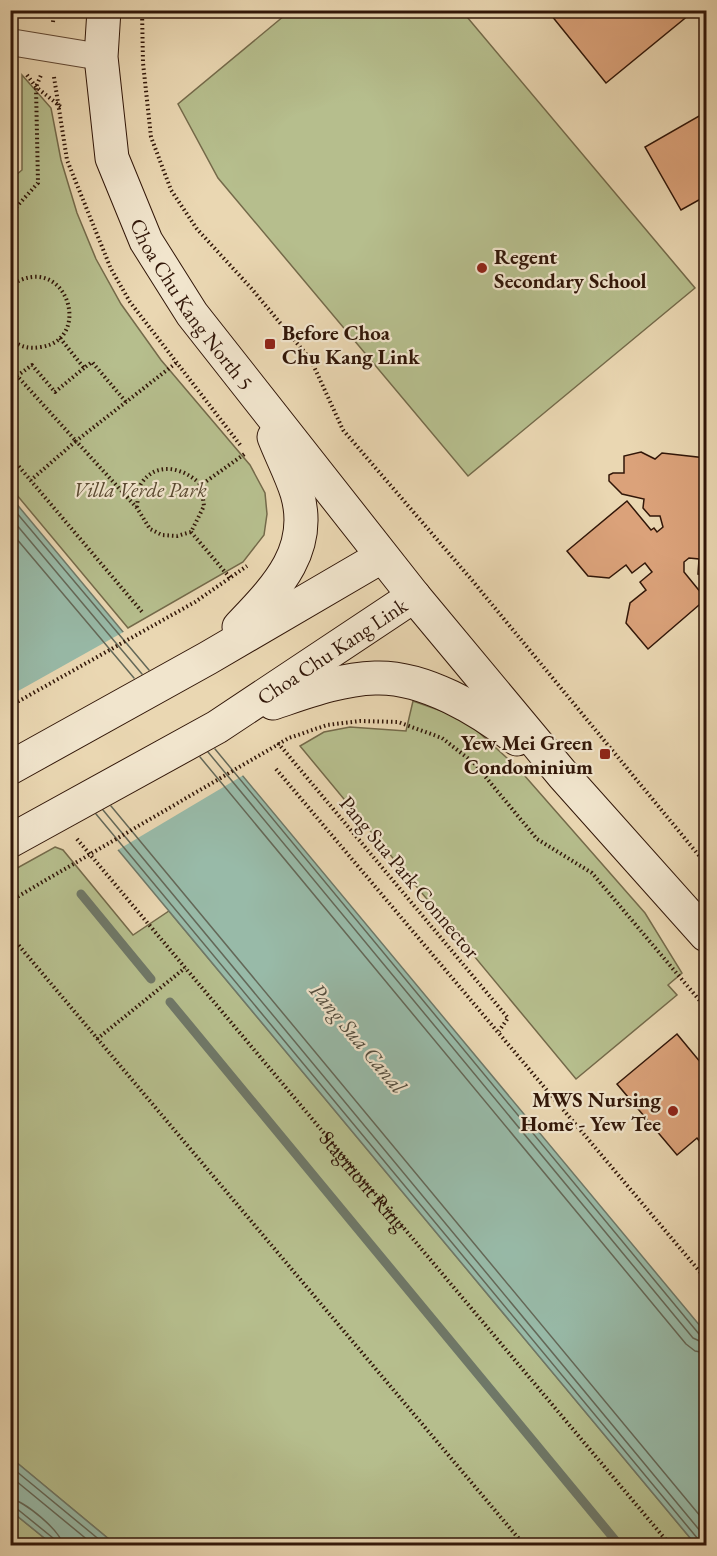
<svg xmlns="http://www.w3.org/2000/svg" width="717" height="1556" font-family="'EB Garamond',serif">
<rect width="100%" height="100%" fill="#ead7b2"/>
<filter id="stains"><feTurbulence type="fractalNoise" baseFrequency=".00333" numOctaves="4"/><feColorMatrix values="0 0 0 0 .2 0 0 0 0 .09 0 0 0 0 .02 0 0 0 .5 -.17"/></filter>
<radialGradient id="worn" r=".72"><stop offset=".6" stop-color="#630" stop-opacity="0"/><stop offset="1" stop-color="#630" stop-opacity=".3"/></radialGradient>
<!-- green -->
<path fill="#b6be8d" stroke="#746a4a" stroke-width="1.5" d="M290,11H462L695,288L468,476L218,178L178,104Z
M22,75L51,108L61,160L77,213L96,259L121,304L161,360L250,465L265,493L267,514L264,535L243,562L128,628L11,488L10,180L22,170Z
M413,701L450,714L474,728L517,767L645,913L682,973L668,985L677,995L576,1079L300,746L324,732L350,727L406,731Z
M55,847L63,850L133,935L169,911L696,1545H116L10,1457V872Z
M11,1511L53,1545H11Z"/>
<!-- water -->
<path fill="#98baa8" stroke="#6f7868" stroke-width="1.5" d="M10,496L706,1333V1545H696L11,721Z
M10,1457L116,1545H53L11,1511Z"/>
<!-- pier -->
<path fill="#ead7b2" d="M127,630L247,773L116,851L10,725L11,695Z"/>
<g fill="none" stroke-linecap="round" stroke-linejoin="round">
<!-- shore -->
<path stroke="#646858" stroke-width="1.5" d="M10,505L149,670
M10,517L142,674
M10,531L134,678
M215,749L699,1334L706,1336
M208,752L693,1338L706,1344
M200,757L686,1344L695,1351L706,1353
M111,806L706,1523
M103,810L706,1538
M96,814L698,1539L700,1546
M10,1466L107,1546
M10,1476L95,1546
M10,1499C24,1500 62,1532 63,1546
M10,1507L16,1508L53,1538L56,1546"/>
<!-- stream -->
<path stroke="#6f7868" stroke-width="9" d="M81,894L151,979
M170,1002L620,1546"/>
</g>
<!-- building -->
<path fill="#dba27a" stroke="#311608" stroke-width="1.5" d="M547,10H695L606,83Z
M706,112V196L681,210L645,147Z
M641,452L655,459L662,453L706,458V575L698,574L699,559L689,558L684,562V572L706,599L648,649L626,623L630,603L646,590L640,582L652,572L645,563L632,573L626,565L609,578L588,576L567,551L627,501L651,530L654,528L657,532L663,527L660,516H650L643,508L644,499L622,494L609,481V475L613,473H624V456Z
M677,1034L706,1069V1150L697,1138L677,1155L617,1084Z"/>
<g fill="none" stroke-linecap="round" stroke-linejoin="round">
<defs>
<path id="street" d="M10,42L101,57"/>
<g id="secondary">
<path id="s2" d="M104,10L101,57L112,158L146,241L192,314L414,596L563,775L706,935"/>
<path d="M239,627C275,589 314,551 297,493C291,474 281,455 274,437"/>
<path d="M273,703C306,692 340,679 375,678C424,676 480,710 517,739"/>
<path d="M10,768L208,658L381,557"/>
<path id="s3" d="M10,841L217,727L414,596"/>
</g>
</defs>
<!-- street casing -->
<use href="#street" stroke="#5f4632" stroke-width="28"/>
<!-- secondary casing -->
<use href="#secondary" stroke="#311608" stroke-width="35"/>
<!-- path -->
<g stroke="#311608" stroke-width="4" stroke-dasharray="1.5 3" stroke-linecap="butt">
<path d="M142,10L143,63L151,137L171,190L197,229L251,288L311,360L343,430L471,579L706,864"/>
<path d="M31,16L41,10"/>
<path d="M53,22L54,10"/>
<path d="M27,75L36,87L61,107"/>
<path d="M54,77L67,160L111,269L130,302L241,446"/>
<path d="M10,214L38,183L36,87L41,75"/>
<path d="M10,286C65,248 95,339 41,347C29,349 20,347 10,339"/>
<path d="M60,338L84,368L92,362L126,402"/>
<path d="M176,363L76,441L137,508L150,529L162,535L177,536L191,532L204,506L201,485L246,453"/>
<path d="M10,368L76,441L31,480"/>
<path d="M17,376L32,365L55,392L84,368"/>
<path d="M10,456L143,613"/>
<path d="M137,507C138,501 137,490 141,484C156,460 185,468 201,485"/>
<path d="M191,532L231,579"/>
<path d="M10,706L195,602L247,566"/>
<path d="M278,743L508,1018L499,1031"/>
<path d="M276,769L706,1279"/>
<path id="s1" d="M77,839L671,1546"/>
<path d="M10,901L289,738L327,725L360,721L398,722L442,738L474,763L537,839L592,873L706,1008"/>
<path d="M10,935L525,1546"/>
<path d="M97,1039L185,968"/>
</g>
<!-- street -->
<use href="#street" stroke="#f1e5cd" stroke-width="26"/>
<!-- secondary -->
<use href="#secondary" stroke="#f1e5cd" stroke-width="33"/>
</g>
<!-- markers -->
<g fill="#8f2418" stroke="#f1e5cd" stroke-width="2">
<circle cx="482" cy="268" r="6"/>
<rect x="264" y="338" width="12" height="12" rx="3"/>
<rect x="599" y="748" width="12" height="12" rx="3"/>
<circle cx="673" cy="1111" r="6"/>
</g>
<g text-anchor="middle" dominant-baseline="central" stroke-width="4.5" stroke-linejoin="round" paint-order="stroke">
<!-- poi labels -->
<g font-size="21" font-weight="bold" fill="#311608" stroke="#f1e5cd" text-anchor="start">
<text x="494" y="256">Regent<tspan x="494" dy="24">Secondary School</tspan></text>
<text x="282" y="332">Before Choa<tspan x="282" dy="24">Chu Kang Link</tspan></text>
<text x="593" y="742" text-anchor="end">Yew Mei Green<tspan x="593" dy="24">Condominium</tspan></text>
<text x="661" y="1099" text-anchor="end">MWS Nursing<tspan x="661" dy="24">Home - Yew Tee</tspan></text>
</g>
<!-- street labels -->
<g font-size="21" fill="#311608" stroke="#f1e5cd">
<text stroke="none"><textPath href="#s2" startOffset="316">Choa Chu Kang North 5</textPath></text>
<text stroke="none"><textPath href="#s3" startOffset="374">Choa Chu Kang Link</textPath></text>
<text transform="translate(410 877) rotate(50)">Pang Sua Park Connector</text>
<text stroke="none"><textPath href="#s1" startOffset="446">Stagmont Ring</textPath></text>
</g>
<!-- park labels -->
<g font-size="21" font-style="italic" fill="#594830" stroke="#f1e5cd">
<text x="140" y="489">Villa Verde Park</text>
</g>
<!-- water labels -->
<g font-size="22" font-style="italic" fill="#554f40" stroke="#f1e5cd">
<text transform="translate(358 1038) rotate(50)">Pang Sua Canal</text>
</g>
</g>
<!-- margin -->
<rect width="717" height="1556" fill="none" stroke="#ead7b2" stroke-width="36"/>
<rect x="12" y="12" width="693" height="1532" fill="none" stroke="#311608" stroke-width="3"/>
<rect x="18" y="18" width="681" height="1520" fill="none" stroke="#311608" stroke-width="1.5"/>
<rect width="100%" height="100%" filter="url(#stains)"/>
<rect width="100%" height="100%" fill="url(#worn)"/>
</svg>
